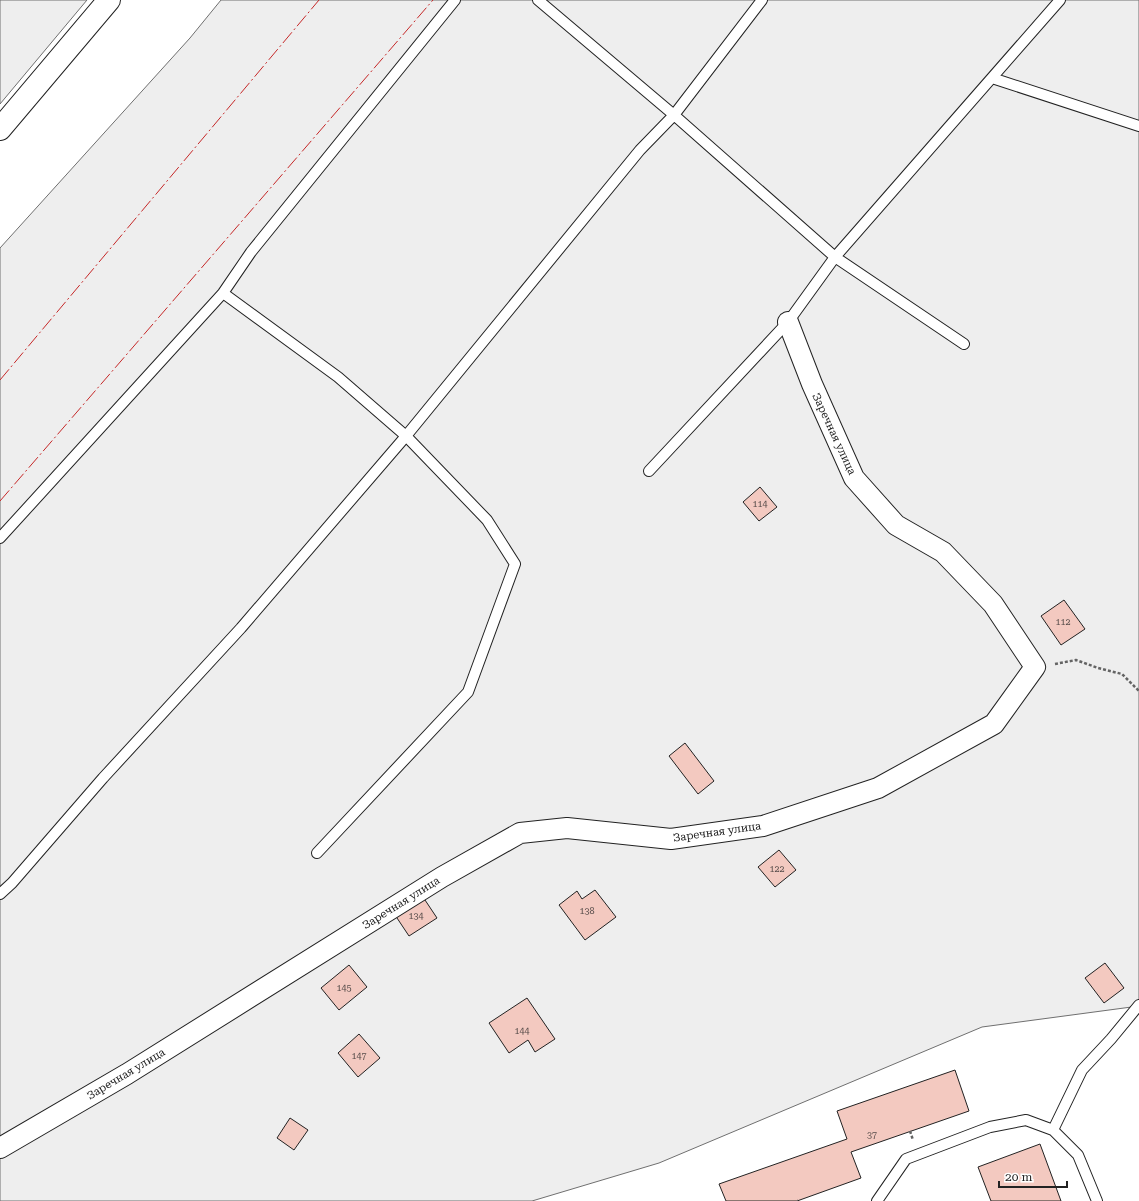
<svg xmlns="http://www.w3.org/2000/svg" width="1139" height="1201" font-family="'Roboto Serif',serif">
<rect width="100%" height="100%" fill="#fff"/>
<!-- green -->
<path fill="#eee" stroke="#6f6f6f" d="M0,0H87L0,104Z
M221,0H1139V1006L982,1027L659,1163L532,1201H0V248L190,38Z"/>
<!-- building -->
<path fill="#f3c9c0" stroke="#222" d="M760,487L777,507L759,521L743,502Z
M1064,600L1085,629L1061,645L1041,616Z
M685,743L714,781L698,794L669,756Z
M779,850L796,870L775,887L758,867Z
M595,890L616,917L585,940L559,905L577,891L582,899Z
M423,897L437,918L409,936L395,915Z
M1105,963L1124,988L1104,1003L1085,978Z
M349,965L367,987L339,1010L321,988Z
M527,998L555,1039L535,1052L528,1040L509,1053L489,1023Z
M359,1034L380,1058L358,1077L338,1053Z
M955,1070L969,1111L851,1152L861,1178L797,1201H726L719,1184L847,1139L837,1111Z
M290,1118L308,1130L294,1150L277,1138Z
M1040,1144L1061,1201H991L978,1167Z"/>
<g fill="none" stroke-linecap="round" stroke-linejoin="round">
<defs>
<path id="service" d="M538,0L674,115L835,257L964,344
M992,78L1139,126
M223,293L338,377L406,436L487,520L515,564L468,692L317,853
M649,471L788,322L835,257L1060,0
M0,538L223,293L251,252L455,0
M0,894L12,883L103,778L241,628L406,436L640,150L674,115L762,0
M1053,1130L1082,1070L1111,1039L1139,1005
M877,1201L906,1159L990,1127L1026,1120L1053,1130L1078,1155L1097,1201"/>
<path id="minor" d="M0,1148L127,1074L442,877L520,833L567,828L671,839L763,826L878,788L994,724L1035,667L993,604L943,552L896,525L854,478L812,384L788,322"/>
<path id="primary" d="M0,129L109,0"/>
</defs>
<!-- service casing -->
<use href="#service" stroke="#222" stroke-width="12"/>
<!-- minor casing -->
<use href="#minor" stroke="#222" stroke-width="22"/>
<!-- primary casing -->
<use href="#primary" stroke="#222" stroke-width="24"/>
<!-- path -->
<path stroke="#646464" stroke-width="2.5" stroke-dasharray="3 2" stroke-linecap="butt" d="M1055,664L1076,660L1098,668L1122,674L1139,691
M910,1131L913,1140
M797,1201H798"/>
<!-- service -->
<use href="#service" stroke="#fff" stroke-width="10"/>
<!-- minor -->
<use href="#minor" stroke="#fff" stroke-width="20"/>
<!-- primary -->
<use href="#primary" stroke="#fff" stroke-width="22"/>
<!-- power -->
<path stroke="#c62828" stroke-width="1" stroke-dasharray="14 3 2 3" stroke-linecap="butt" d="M0,380L319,0
M0,501L433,0"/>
</g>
<g text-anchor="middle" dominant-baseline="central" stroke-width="3" stroke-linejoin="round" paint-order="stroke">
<!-- number labels -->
<g font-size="9" fill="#564c4a">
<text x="760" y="504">114</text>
<text x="1063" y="622">112</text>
<text x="777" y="869">122</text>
<text x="587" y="911">138</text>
<text x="416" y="916">134</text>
<text x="344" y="988">145</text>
<text x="522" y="1031">144</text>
<text x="359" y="1056">147</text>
<text x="872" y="1135">37</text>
</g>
<!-- street labels -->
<g font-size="11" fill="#222" stroke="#fff">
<text transform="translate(834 434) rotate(65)">Заречная улица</text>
<text transform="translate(717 832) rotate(-8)">Заречная улица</text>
<text transform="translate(401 903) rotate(-32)">Заречная улица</text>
<text transform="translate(126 1074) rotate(-31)">Заречная улица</text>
</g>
</g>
<!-- scale -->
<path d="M999 1181v6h68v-6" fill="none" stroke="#222222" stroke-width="2"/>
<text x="1005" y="1181" font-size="12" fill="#222222" stroke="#ffffff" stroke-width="3" paint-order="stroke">20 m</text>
</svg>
